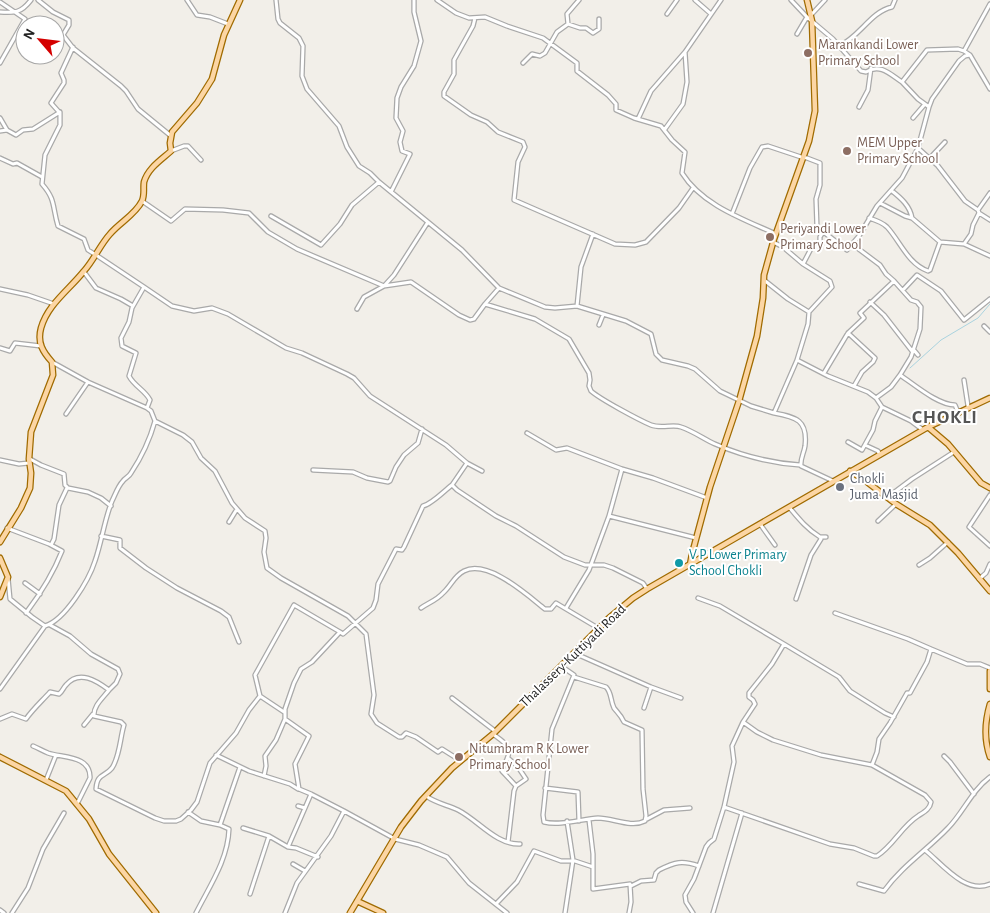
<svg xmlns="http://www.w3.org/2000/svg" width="990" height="913" font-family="'Alegreya Sans',sans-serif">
<rect width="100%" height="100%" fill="#f2efe9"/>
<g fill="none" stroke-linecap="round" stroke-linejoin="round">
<!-- stream -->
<path stroke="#aad3df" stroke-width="1" d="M910,368L941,340L978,318L990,304"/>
<defs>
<path id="minor" d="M38,0L53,12L69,20V25L63,35L73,48L121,86L126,91L138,109L171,136
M187,0L197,15L210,17L228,24
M437,0L456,13L469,18L485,17L507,26L543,38L577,63V71L608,95L616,104V110L634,118L661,126L672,140L685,152L682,173C702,205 743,219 776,234
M695,0L711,14
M791,0L807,17L833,39L861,71L866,72C880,63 890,74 902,82L927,50L958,49L964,51L970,55L990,89
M0,2L25,19L0,63
M0,12C15,13 21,13 31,0
M667,14L677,0
M812,14L825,0
M475,18L473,26L454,60V74L444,92V96L471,115L487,122L498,132L523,142L525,147L518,162L514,200L615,244L635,245L646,242L679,208L693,188
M568,24L580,28H586L593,33L599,29V19
M797,34L807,17
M839,46C860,37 870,12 892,7L895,0
M964,51L990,4
M523,63L532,54L540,56L545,53L557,32L568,24L567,14L579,0
M859,107L868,90L871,68
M929,107L932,99L959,61L965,56L970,55
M59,112L51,103L64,83V80L61,73L73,47
M0,118L7,130L16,135L23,130L33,129L60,112V125L45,155L42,184C56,200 52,206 58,226L84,239L88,250L96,255
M913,118L925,104
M638,119L651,91L685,52
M665,129L683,104L687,82L685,52L721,0
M0,131L7,130
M918,148L938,166L965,201L978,210L990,193
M171,151L184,146H188L201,160
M0,158L13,164L17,163L42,177
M930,158L945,142
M379,182L462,250L499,288L545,307L555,308L577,306L626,321L651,334L656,354L662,360L688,366L695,369L720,391L751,406L774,413L797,360L828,376L868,392L876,398L882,407L911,421L923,430
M892,191C901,198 910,206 912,218
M391,192L410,154L402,151L400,142L403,131L396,118L397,98L401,87L414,66L421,41L414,12V0
M142,201L171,221L185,209L223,210L249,213L268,232L297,249L384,286L411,282L459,315L470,320L474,319L485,304L535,319L569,339L589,373L590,380L589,386L591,391C600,399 639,420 651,425C661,429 673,424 681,427C693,431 704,439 715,444C743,456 770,463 800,465
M880,203L905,216L912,218L940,242L964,244L971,234L973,225L979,213L978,210
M979,213L990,220
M732,214L750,168L762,147L768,146L801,157L807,158L820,163V185L816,199L817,227L847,250L859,236L877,206L902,178L918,148L929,107L918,99L902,82
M271,216L321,245L340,224L352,205L379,182L370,173L359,166L347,147L339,126L307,89L302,76L303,46L299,38L280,23L278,19L276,0
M869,218C875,220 882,222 887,227C900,241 908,264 928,271L930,270L940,242
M773,242L783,247L803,264L814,243H820V237L823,232
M964,244L990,256
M96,255L144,287
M803,264L830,281L832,287L809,312
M84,272L96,288L121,299L133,306
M764,280L788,299L809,312L808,324L797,360
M894,281L911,300L917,302L921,307L920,329L911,357L900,375C915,385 938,405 955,405L958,412
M0,289L28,295L54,304
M903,290L917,275L941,291L964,320L990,299
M870,302L884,315L912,351
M485,304L499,288
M577,306L581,267L593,234
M357,309L364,297L384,286L394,275L428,222
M599,325L603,315
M984,326L990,332
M848,333L864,318L860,313L894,281L886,274L880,265L852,244
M0,348L10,351L15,343L41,346
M913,349L918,355
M52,362L88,382L147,408
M824,373L848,333L875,358L873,362L862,372L854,386
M964,380L968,406
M876,398L891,387L900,375
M774,413C796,417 808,420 805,446C804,453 800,459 801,466L833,481
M66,414L88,382
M155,421L183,435L192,442L201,458L215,471L232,503L245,518L265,531L266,538L264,552L267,568L281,578L348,616L366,634L374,695L371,714L377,723L399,737H402L406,733L416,737L438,752L442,749L461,761
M527,433L556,450L567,448L622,469L653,478L707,498
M848,442L862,450L873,430L875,421L882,407
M865,445L878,451L880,455
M30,459L41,465L64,474L65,485L68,488L88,492L101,498L111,506
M0,460L19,464L29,463
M467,463L482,471
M622,469L609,516L696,538
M313,470L353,472L367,478L388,482L390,481L396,467L404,455L418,443L422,429
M990,495L969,527L990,546
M888,497L912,479L954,452
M789,507C799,519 807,529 820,537L821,539L811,555L796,599
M878,521L896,504
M229,522L237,509
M760,524L775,545
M7,528L49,544L62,551C53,574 41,593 26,613
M101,536L120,540V548L146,568L177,588L221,611L229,617L239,642
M820,537H826
M51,545L54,539L59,505L67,488
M919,565L930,558L948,542
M8,578L10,599L32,617L45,626C65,620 89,580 95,561C102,541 104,521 112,501C115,495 118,486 123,481C125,478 129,477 131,473C141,458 150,439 155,421L151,411L147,408L150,400C145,390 134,386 129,376L136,353L122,346L121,338L129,322L132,308L144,287L172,306L194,311L212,308L228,314L286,348L302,353L347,374L354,378L370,396L446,445L467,463L452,485
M979,579L986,573L990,564
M25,583L40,594
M698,598L720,606L784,644L772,664L749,693V697L753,700L755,704L743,722
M421,608C428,603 437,600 443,593C451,586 454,576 464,571C488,559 527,595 545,609H551L556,603L598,628
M566,608L589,570L609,516
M835,613L908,639L931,649
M50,625L70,636L91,654L118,669L120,674L116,683L109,690
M784,644L839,677L850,691L885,713L894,717
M574,653L651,687L681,698
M561,666L574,675L552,729L543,815L544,822C560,826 582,819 598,818C613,818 631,828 645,821L646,816L643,789L642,730L624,722C621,715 617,712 614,708C610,700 612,693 606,687L574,677
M0,689L45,626
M260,696L284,712
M452,698L495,731
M644,708L651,687
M0,719L12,714L26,719C33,709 42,701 50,692L59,694C63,691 63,688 66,685C79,669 97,681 109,690C103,698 93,706 94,716L121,722L124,725C120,738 120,756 112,768C105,777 97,773 96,789L155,818L164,821H176L181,819L191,810L197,802L210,763L236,733L249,710L260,696L255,675L294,605L340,632L343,634L373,608L376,600L378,584L396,549L402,550L404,547L423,506C432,504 444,491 452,485L457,490L496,516L516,526L564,557L585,565H604L613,568L643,583L647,589
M84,725L93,714
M493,734C502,741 513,746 507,759C505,764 503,766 502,771L516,786
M33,746C38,748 43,751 48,753C62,758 91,755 90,778L77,804
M216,755L249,771L290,784L298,789
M944,756L950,762L974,794
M508,758L518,767L526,779L516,786L514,791L508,842
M264,776L266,766L265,756L276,740L285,719
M46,780L56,755
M545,788L578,792L579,821
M311,794L344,811L395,839L419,845L447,857L469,883L507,913
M426,796C436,803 447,805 458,810C478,820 496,845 520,844
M298,806L305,808L311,794L299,789L295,764L309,736L285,719V709L294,683L301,669L312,662L340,632
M724,807L830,844L854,848L874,856H877C893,846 902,826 918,816C924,812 930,809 931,802L925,795L872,765
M188,812L201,821L220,825
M647,819L664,810L690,808
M589,820L593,854V889L630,884L631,902L629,913
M243,828L269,836L288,847L296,848L318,857
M288,847L305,808
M925,850C942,864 966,895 990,884
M293,864L305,871
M859,884L884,891C902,866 927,850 948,828C963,813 972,790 990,777
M631,886L641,881L654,880L656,873L659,870C675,862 682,860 699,866
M250,894L269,836
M496,904L517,882L534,851L561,861H575L593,867
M0,910L4,913
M12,913L28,888L43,849L64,813
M196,913C209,887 228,860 229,829L220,825L240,767
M285,913L297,883L331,836L344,811
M565,913L573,860L567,821
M693,913L686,902L685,895L694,879L706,847L709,843L714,839L724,807L734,762L732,746L743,722L757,732L773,740L821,755L872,765L877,752L879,739L890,723L907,693H910L927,662L931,649L967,664H980L990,668
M713,913L742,813"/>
<path id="major" d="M928,427L948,444L981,483L990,488
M850,471L863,479L896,504L930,525L958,553L990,591
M0,542L21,508L30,488L31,473L29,459L31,432L53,375L52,362C43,352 37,343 41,328C48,304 69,290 84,271C94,260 100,245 110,234C120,222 135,215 142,201C145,195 143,188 144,182C148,168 161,160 171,151L170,143L172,132L197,103L212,79L224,35L240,0
M0,558L8,577L0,597
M690,565L692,554L710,487L739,401L757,336L763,298L764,275L774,239L809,141L815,111L812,21L807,0
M990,671V689
M990,704C985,721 984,740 990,757
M0,757L66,791L89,819L109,854L156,913
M357,901L383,913
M350,913L401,827L421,801L452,768L493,734L609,618L633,598L647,589L928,427L990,398"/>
</defs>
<!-- minor casing -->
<use href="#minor" stroke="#a9a9a9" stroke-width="5.5"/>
<!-- major casing -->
<use href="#major" stroke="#a06b00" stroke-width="7"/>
<!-- minor -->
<use href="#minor" stroke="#fff" stroke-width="3"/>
<!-- major -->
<use href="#major" stroke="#fcd6a4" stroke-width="4.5"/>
</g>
<!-- markers -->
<g fill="#8d6e63" stroke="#fff" stroke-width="2">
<circle cx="808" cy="53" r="5"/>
<circle cx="847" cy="151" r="5"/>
<circle cx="770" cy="237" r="5"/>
<circle cx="459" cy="757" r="5"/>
</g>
<circle fill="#6b7280" stroke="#fff" stroke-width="2" cx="840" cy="487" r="5"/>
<circle fill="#0f9aa8" stroke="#fff" stroke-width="2" cx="679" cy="563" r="5"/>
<g text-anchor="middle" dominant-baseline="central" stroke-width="4" stroke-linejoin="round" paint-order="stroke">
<!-- education labels -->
<g font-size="14" fill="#785e54" stroke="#fff" text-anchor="start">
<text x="818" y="45">Marankandi Lower<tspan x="818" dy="16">Primary School</tspan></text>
<text x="857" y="143">MEM Upper<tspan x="857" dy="16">Primary School</tspan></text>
<text x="780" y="229">Periyandi Lower<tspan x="780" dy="16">Primary School</tspan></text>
<text x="469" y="749">Nitumbram R K Lower<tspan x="469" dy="16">Primary School</tspan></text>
</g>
<!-- worship labels -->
<g font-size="14" fill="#5b616d" stroke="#fff" text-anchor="start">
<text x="850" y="479">Chokli<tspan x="850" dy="16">Juma Masjid</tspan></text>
</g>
<!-- culture labels -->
<g font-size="14" fill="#0d838f" stroke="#fff" text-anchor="start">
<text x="689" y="555">V P Lower Primary<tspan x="689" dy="16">School Chokli</tspan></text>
</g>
<!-- street labels -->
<g font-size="14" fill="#222" stroke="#fff">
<text transform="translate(573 656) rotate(-44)">Thalassery-Kuttiyadi Road</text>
</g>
<!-- district labels -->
<g font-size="19" font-weight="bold" letter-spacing="1" fill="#555" stroke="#fff">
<text x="945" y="417">CHOKLI</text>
</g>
</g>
<!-- north arrow -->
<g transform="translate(40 40) rotate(298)"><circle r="24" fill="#ffffff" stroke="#a7a7a7"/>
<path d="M0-4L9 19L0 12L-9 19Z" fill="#d40000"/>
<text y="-8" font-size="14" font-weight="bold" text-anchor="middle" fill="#222222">N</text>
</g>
</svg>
